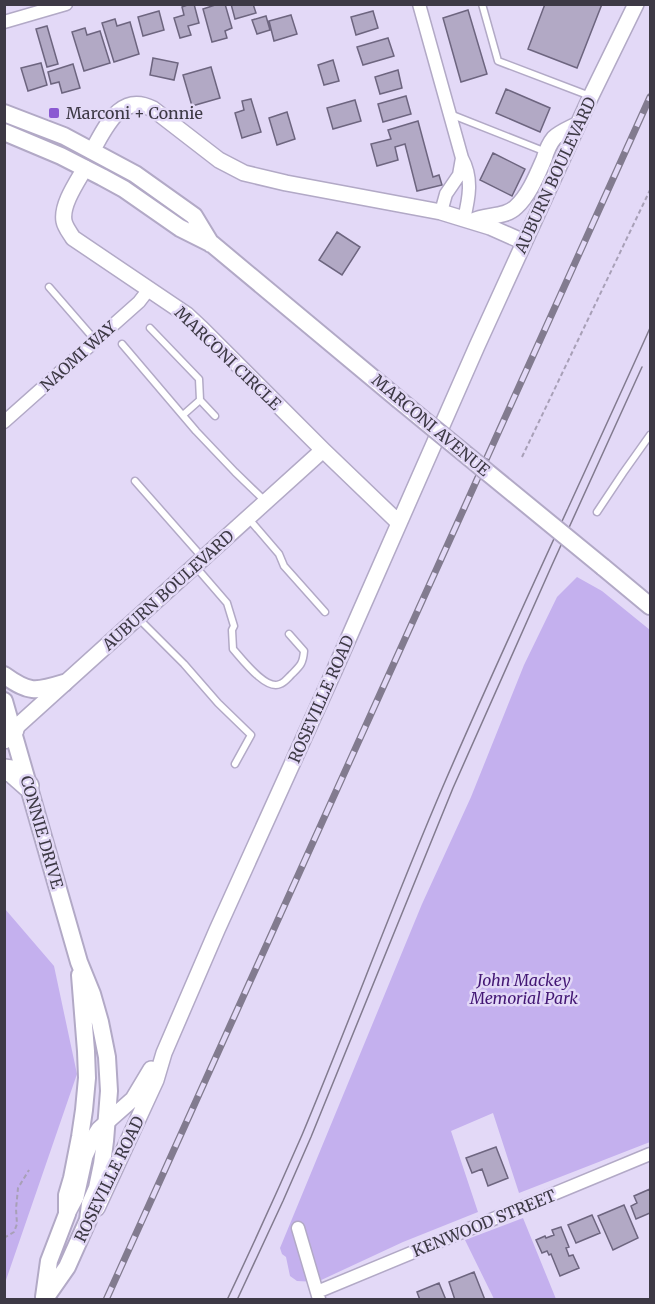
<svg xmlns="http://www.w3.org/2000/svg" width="655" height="1304" font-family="Merriweather,serif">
<rect width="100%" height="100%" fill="#e3d9f7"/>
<!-- green -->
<path fill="#c4b0ee" d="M577,577L602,591L650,630V1142L519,1193L493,1113L451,1131L478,1212L403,1242L317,1282L297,1281L290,1276L286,1257L282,1254L280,1248L422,904L471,797L524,665L557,597Z
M5,909L54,966L77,1074L5,1283Z
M523,1218L556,1299H494L465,1240Z"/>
<!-- building -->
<path fill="#b2a9c5" stroke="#6d657f" stroke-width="1.5" d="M190,4H194L199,23L188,26L191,35L180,38L174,18L184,15L182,7Z
M218,4H225L232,28L225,31L227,38L212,42L203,9Z
M231,4H253L256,13L235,19Z
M545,4H602L577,68L528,49Z
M468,10L487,74L461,82L443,18Z
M159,11L164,30L143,36L138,17Z
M373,11L378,28L356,35L351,17Z
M291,15L297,34L274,41L269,21Z
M266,16L270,30L257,34L252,20Z
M115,19L117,26L130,22L139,54L114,62L102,23Z
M47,26L58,64L47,67L36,29Z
M85,28L87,35L100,31L110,63L84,71L72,32Z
M388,38L394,56L363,65L357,47Z
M153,58L178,63L174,80L150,75Z
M333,60L339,81L324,85L318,65Z
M41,63L47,85L28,91L21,68Z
M73,64L80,88L62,93L59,82L51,84L48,72Z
M211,67L220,98L192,106L183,75Z
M398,70L402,88L380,94L375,77Z
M506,89L550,108L540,132L496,113Z
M406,96L411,114L383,122L378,104Z
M251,99L261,132L242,138L235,113L244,110L242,101Z
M355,100L361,121L333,129L327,108Z
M287,112L295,139L277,145L269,118Z
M418,121L433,177L439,175L442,185L417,191L405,144L395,147L398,160L377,166L371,144L391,139L388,130Z
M493,153L525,169L512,196L480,180Z
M337,232L360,247L342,275L319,260Z
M496,1147L508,1178L488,1186L482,1169L472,1173L466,1158Z
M650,1189V1213L636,1219L631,1206L637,1203L634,1196Z
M624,1205L638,1238L613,1250L598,1216Z
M592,1215L600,1233L576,1243L568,1225Z
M561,1227L569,1247L566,1248L569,1256L573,1255L579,1268L560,1276L551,1254L549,1255L547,1251L542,1253L536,1240L545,1236L546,1238L554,1235L552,1230Z
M474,1272L485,1300H455L449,1282Z
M439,1283L446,1300H420L417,1292Z"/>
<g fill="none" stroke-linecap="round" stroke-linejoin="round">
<defs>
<path id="service" d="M482,4L498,61L590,96
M450,114L546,152
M49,287L95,340
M150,328L199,379L200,400L215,416
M122,344L196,431L235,472L265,501
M183,415L200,400
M135,481L202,557
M597,512L623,473L650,435
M248,518L279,554L284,566L325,612
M195,566L227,603L234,626L232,630L233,649C242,659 266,691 280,684C284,683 288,678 291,675C300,666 303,664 304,651L289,634
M137,617L184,664L218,703L251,735L235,764"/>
<path id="minor" d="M419,4L462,158C473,178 469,198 464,219
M4,22L66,4
M441,212L446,194L459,175L462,158
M4,422L139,302L149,289
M298,1228L319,1299
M317,1292L650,1154"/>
<path id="tertiary" d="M92,151C106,127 120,92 153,109L219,160L244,173L286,183L441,212L490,227L524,242
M85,168C77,182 61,205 64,221C65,227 70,233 73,238L187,315L202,329L323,450L399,523
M473,221C486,214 505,218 516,207C529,195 537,175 544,159C546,152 549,144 554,138C560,132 571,128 578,124
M13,730L323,450
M97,1208L156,1080L164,1053L217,930L335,669L477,346L591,96L636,4
M67,1214L76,1197L85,1156L92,1140L99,1129L133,1099L151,1069"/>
<path id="secondary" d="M4,113L64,136L135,174L194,216L211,244
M4,132L61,156L102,177L124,189L180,228L212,244L398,399
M603,567L650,606
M4,675C29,693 35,692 64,683
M4,701L79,962L92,994L100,1022L107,1057L109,1091L105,1141L102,1164L97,1188L90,1204L88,1220L67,1267L44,1300
M44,1297L49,1261L67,1214V1195L72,1178L80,1137L84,1110L87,1078L86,1051L80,975"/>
<path id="motorway" d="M4,738L13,730
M4,770L11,771L28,786"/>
</defs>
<!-- service casing -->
<use href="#service" stroke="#b2a9c6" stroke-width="9"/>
<!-- minor casing -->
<use href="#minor" stroke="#b2a9c6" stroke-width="15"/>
<!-- tertiary casing -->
<use href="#tertiary" stroke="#b2a9c6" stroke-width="18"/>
<!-- secondary casing -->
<use href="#secondary" stroke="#b2a9c6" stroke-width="20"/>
<!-- motorway casing -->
<use href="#motorway" stroke="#b2a9c6" stroke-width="24"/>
<!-- path -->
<path stroke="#a8a0b7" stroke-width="2" stroke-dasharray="4.5 3" stroke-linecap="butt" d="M522,457L650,190
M4,1238L14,1232L17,1224L16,1209L18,1188L29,1170"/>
<!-- service -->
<use href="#service" stroke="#fff" stroke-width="6"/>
<!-- minor -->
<use href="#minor" stroke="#fff" stroke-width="12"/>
<!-- tertiary -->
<use href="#tertiary" stroke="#fff" stroke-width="15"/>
<!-- secondary -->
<use href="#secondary" stroke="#fff" stroke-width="16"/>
<!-- motorway -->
<use href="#motorway" stroke="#fff" stroke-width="21"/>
<!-- tram -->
<path stroke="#827b8f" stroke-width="1.5" d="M227,1300C253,1245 278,1190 302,1135C351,1018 394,900 444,784C510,631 582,480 650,328
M237,1300L283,1201L311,1137L453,788L552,565L642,367"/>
<defs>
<path id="rail" d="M106,1300L650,97"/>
</defs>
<!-- rail casing -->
<use href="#rail" stroke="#827b8f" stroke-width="7"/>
<!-- rail -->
<use href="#rail" stroke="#e3d9f7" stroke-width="4.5" stroke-dasharray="14" stroke-linecap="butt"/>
<defs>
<path id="secondary-bridge" d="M398,399L603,567"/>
</defs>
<!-- secondary-bridge casing -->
<use href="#secondary-bridge" stroke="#b2a9c6" stroke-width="20" stroke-linecap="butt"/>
<!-- secondary-bridge -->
<use href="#secondary-bridge" stroke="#fff" stroke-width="16"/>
</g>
<!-- markers -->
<rect fill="#8a59d2" stroke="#e3d9f7" stroke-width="2" x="48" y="107" width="12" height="12" rx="3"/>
<g text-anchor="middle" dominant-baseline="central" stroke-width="5" stroke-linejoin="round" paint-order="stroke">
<!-- poi labels -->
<g font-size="16" fill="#3d3945" stroke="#e3d9f7" text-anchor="start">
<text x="66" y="113">Marconi + Connie</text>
</g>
<!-- street labels -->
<g font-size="16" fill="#3d3945" stroke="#e3d9f7">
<text transform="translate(555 175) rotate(-65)">AUBURN BOULEVARD</text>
<text transform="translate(78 356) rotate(-42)">NAOMI WAY</text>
<text transform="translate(228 358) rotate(44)">MARCONI CIRCLE</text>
<text transform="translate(431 425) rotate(40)">MARCONI AVENUE</text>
<text transform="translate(168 590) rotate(-42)">AUBURN BOULEVARD</text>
<text transform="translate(321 699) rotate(-66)">ROSEVILLE ROAD</text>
<text transform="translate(42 832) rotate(74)">CONNIE DRIVE</text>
<text transform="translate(109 1179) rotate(-64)">ROSEVILLE ROAD</text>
<text transform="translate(484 1223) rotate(-22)">KENWOOD STREET</text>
</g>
<!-- park labels -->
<g font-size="16" font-style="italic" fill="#431774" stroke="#e3d9f7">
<text x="524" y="980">John Mackey<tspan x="524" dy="18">Memorial Park</tspan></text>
</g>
</g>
<!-- border -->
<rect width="655" height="1304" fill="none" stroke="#3d3945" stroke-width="12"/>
</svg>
